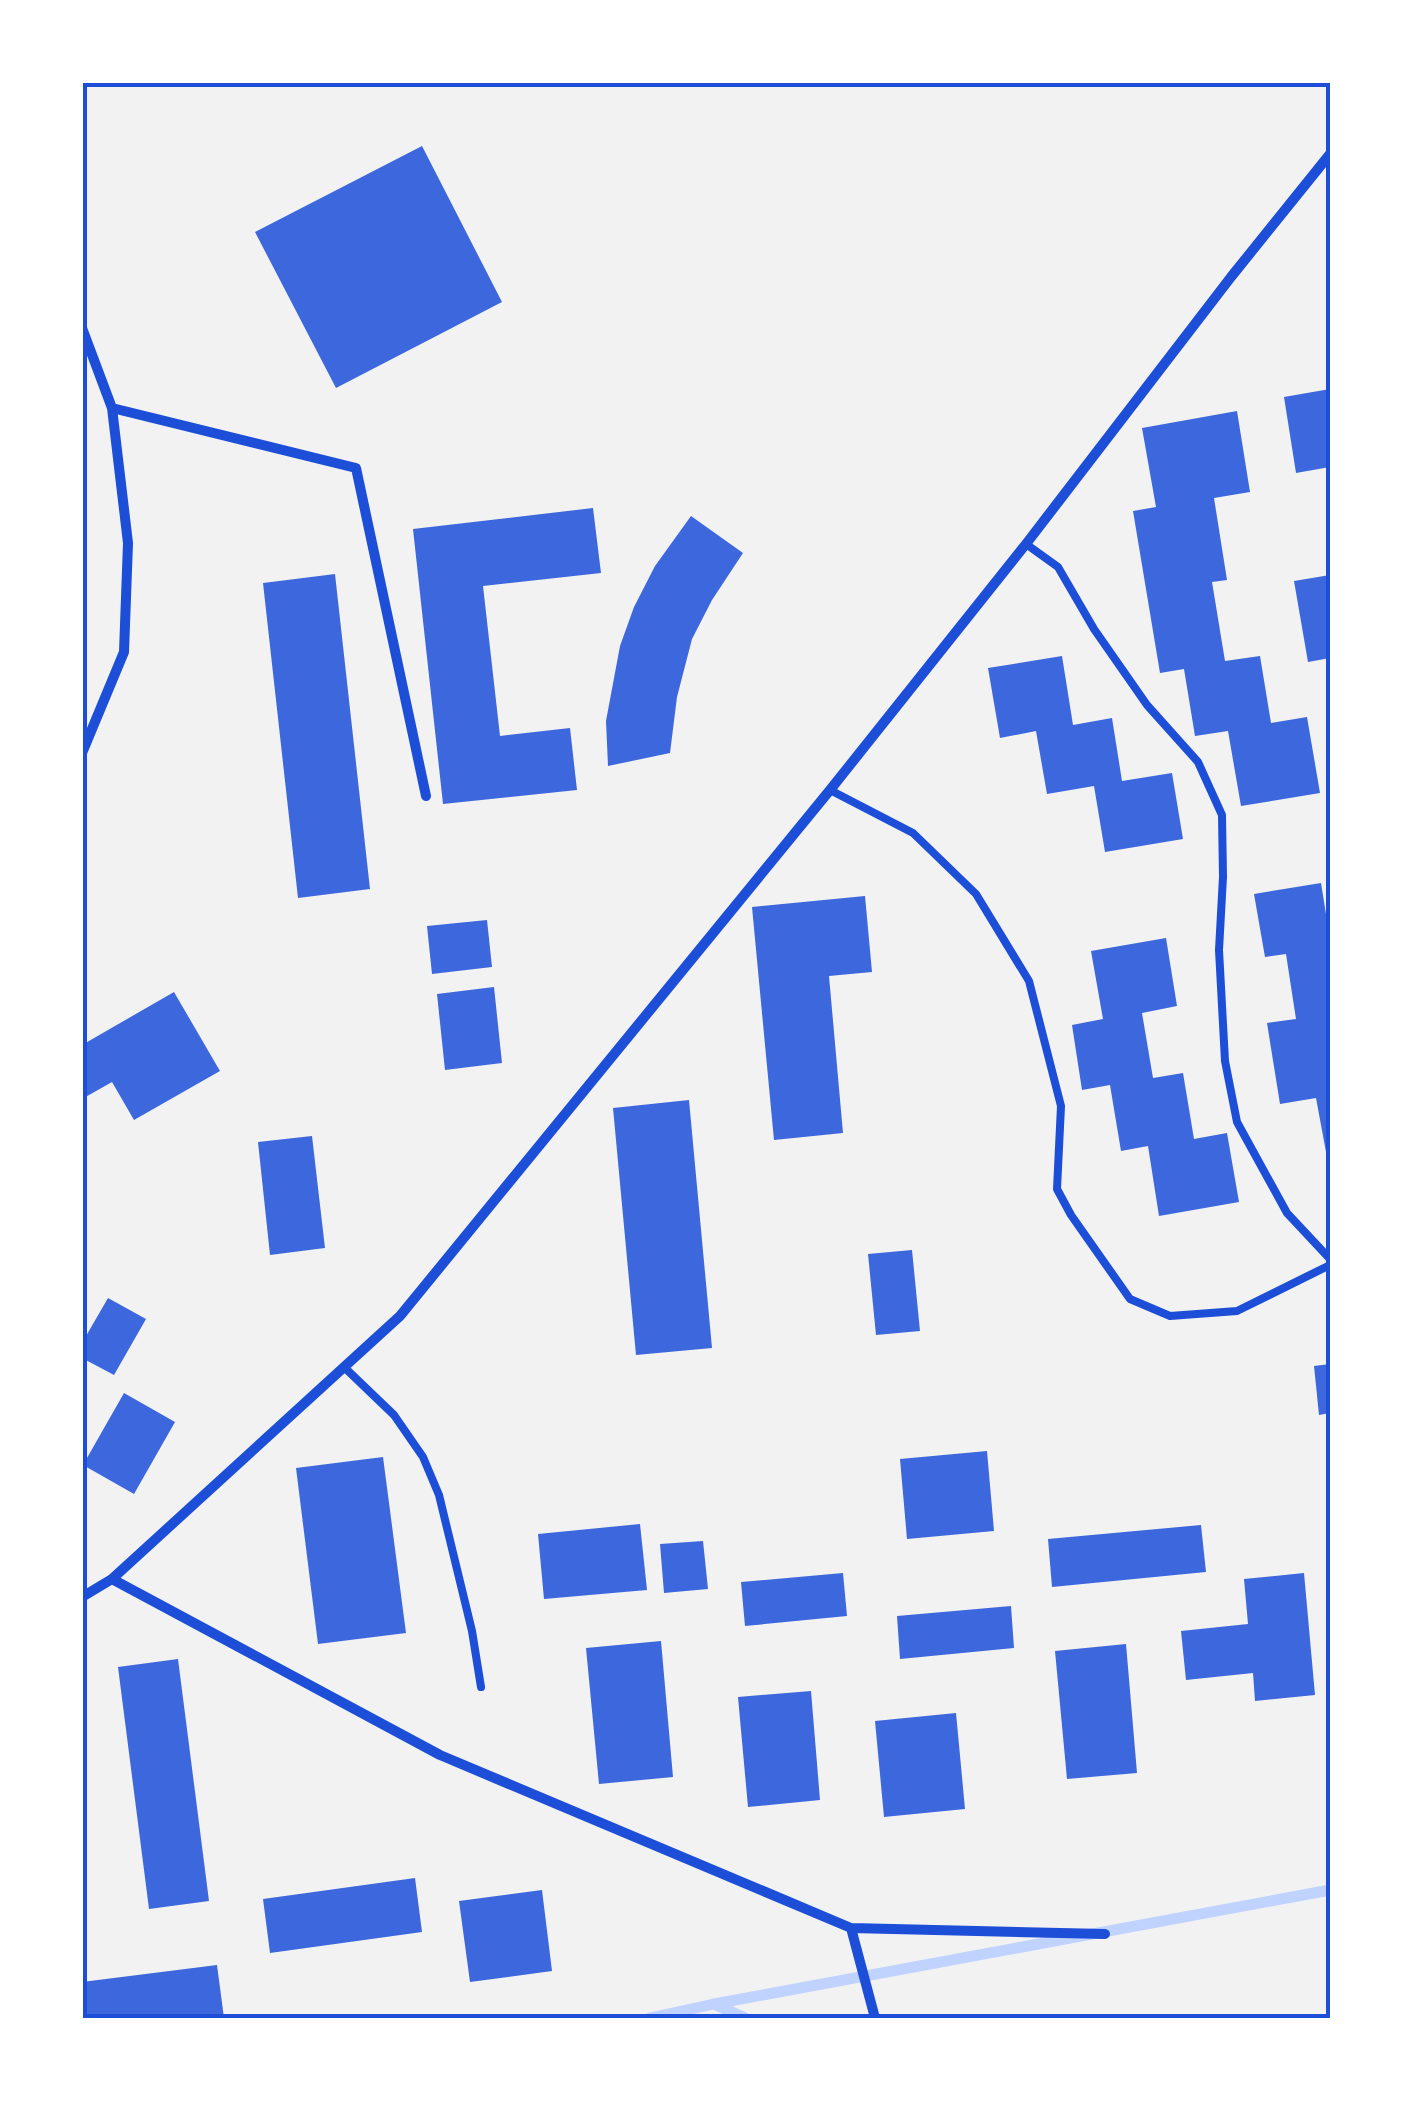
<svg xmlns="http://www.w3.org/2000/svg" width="1413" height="2101" font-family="'PT Sans',sans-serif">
<rect width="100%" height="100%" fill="#f2f2f2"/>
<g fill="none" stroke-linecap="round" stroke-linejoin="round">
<!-- stream -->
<path stroke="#bfd3fe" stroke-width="11" d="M714,2004L745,2018
M650,2018L714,2004L1330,1890"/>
</g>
<!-- building -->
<path fill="#3d67dc" d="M422,146L502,302L336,388L255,232Z
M1330,389V467L1296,473L1284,397Z
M1237,411L1250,492L1214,498L1227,580L1212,582L1225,661L1260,656L1271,723L1307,717L1320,793L1241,806L1228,731L1195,736L1184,669L1160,673L1133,511L1156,507L1142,428Z
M593,508L601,573L483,586L500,736L570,728L577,790L443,804L413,529Z
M691,516L743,553L712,600L692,639L677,697L670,753L608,766L606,721L620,646L634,607L655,566Z
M335,574L370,889L298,898L263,583Z
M1330,575V658L1308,662L1294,581Z
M1062,656L1073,725L1112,718L1122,781L1172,773L1183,839L1105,852L1094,786L1047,794L1036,731L1000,738L988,668Z
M1321,883L1330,939V1152H1326L1316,1098L1280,1104L1267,1023L1296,1019L1286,954L1265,957L1254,894Z
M865,896L872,972L829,976L843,1133L774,1140L752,907Z
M487,920L492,967L432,974L427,926Z
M1166,938L1177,1006L1142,1013L1153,1078L1183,1073L1194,1139L1227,1133L1239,1202L1159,1216L1148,1146L1121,1151L1110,1085L1082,1090L1072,1025L1103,1019L1091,951Z
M494,987L502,1063L445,1070L437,994Z
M174,992L220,1071L134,1120L112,1082L82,1099V1045Z
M689,1100L712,1348L636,1355L613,1108Z
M312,1136L325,1248L270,1255L258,1142Z
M912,1250L920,1331L876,1335L868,1254Z
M108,1298L146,1319L114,1375L82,1358V1343Z
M1330,1364V1413L1319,1415L1314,1366Z
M124,1393L175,1422L134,1494L83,1465Z
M987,1451L994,1531L907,1539L900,1459Z
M383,1457L406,1633L318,1644L296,1468Z
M640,1524L647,1590L544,1599L538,1534Z
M1201,1525L1206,1572L1052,1587L1048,1539Z
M703,1541L708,1589L664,1593L660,1544Z
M843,1573L847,1616L745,1626L741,1582Z
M1304,1573L1315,1695L1255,1701L1253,1673L1186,1680L1181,1631L1248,1624L1244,1579Z
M1011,1606L1014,1648L900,1659L897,1616Z
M661,1641L673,1777L599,1784L586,1648Z
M1126,1644L1137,1773L1067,1779L1055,1651Z
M178,1659L209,1901L149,1909L118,1667Z
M811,1691L820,1800L748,1807L738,1697Z
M956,1713L965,1809L884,1817L875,1721Z
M415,1878L422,1932L270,1953L263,1899Z
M542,1890L552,1971L470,1982L459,1901Z
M217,1965L224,2018H82V1982Z"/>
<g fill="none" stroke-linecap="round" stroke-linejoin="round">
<!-- service -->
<path stroke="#1d4ed8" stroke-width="8" d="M1026,544L1058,567L1094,629L1147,705L1198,762L1222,815L1223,877L1219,950L1225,1061L1237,1122L1287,1213L1330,1259
M830,790L913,833L976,894L1029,981L1061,1106L1057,1189L1071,1215L1130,1299L1170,1316L1237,1311L1330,1265
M344,1367L394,1415L423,1457L439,1495L472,1631L481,1687"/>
<!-- minor -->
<path stroke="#1d4ed8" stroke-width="10" d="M82,328L112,408L128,543L124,652L82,753
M112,408L356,468L426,796
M112,1579L440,1755L851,1928L875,2018
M82,1597L112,1579L400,1316L830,790L1026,544L1231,277L1330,154
M851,1928L1105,1934"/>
</g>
<!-- border -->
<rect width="1413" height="2101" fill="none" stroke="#ffffff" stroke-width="170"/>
<rect x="85" y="85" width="1243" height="1931" fill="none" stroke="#1d4ed8" stroke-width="4"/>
</svg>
